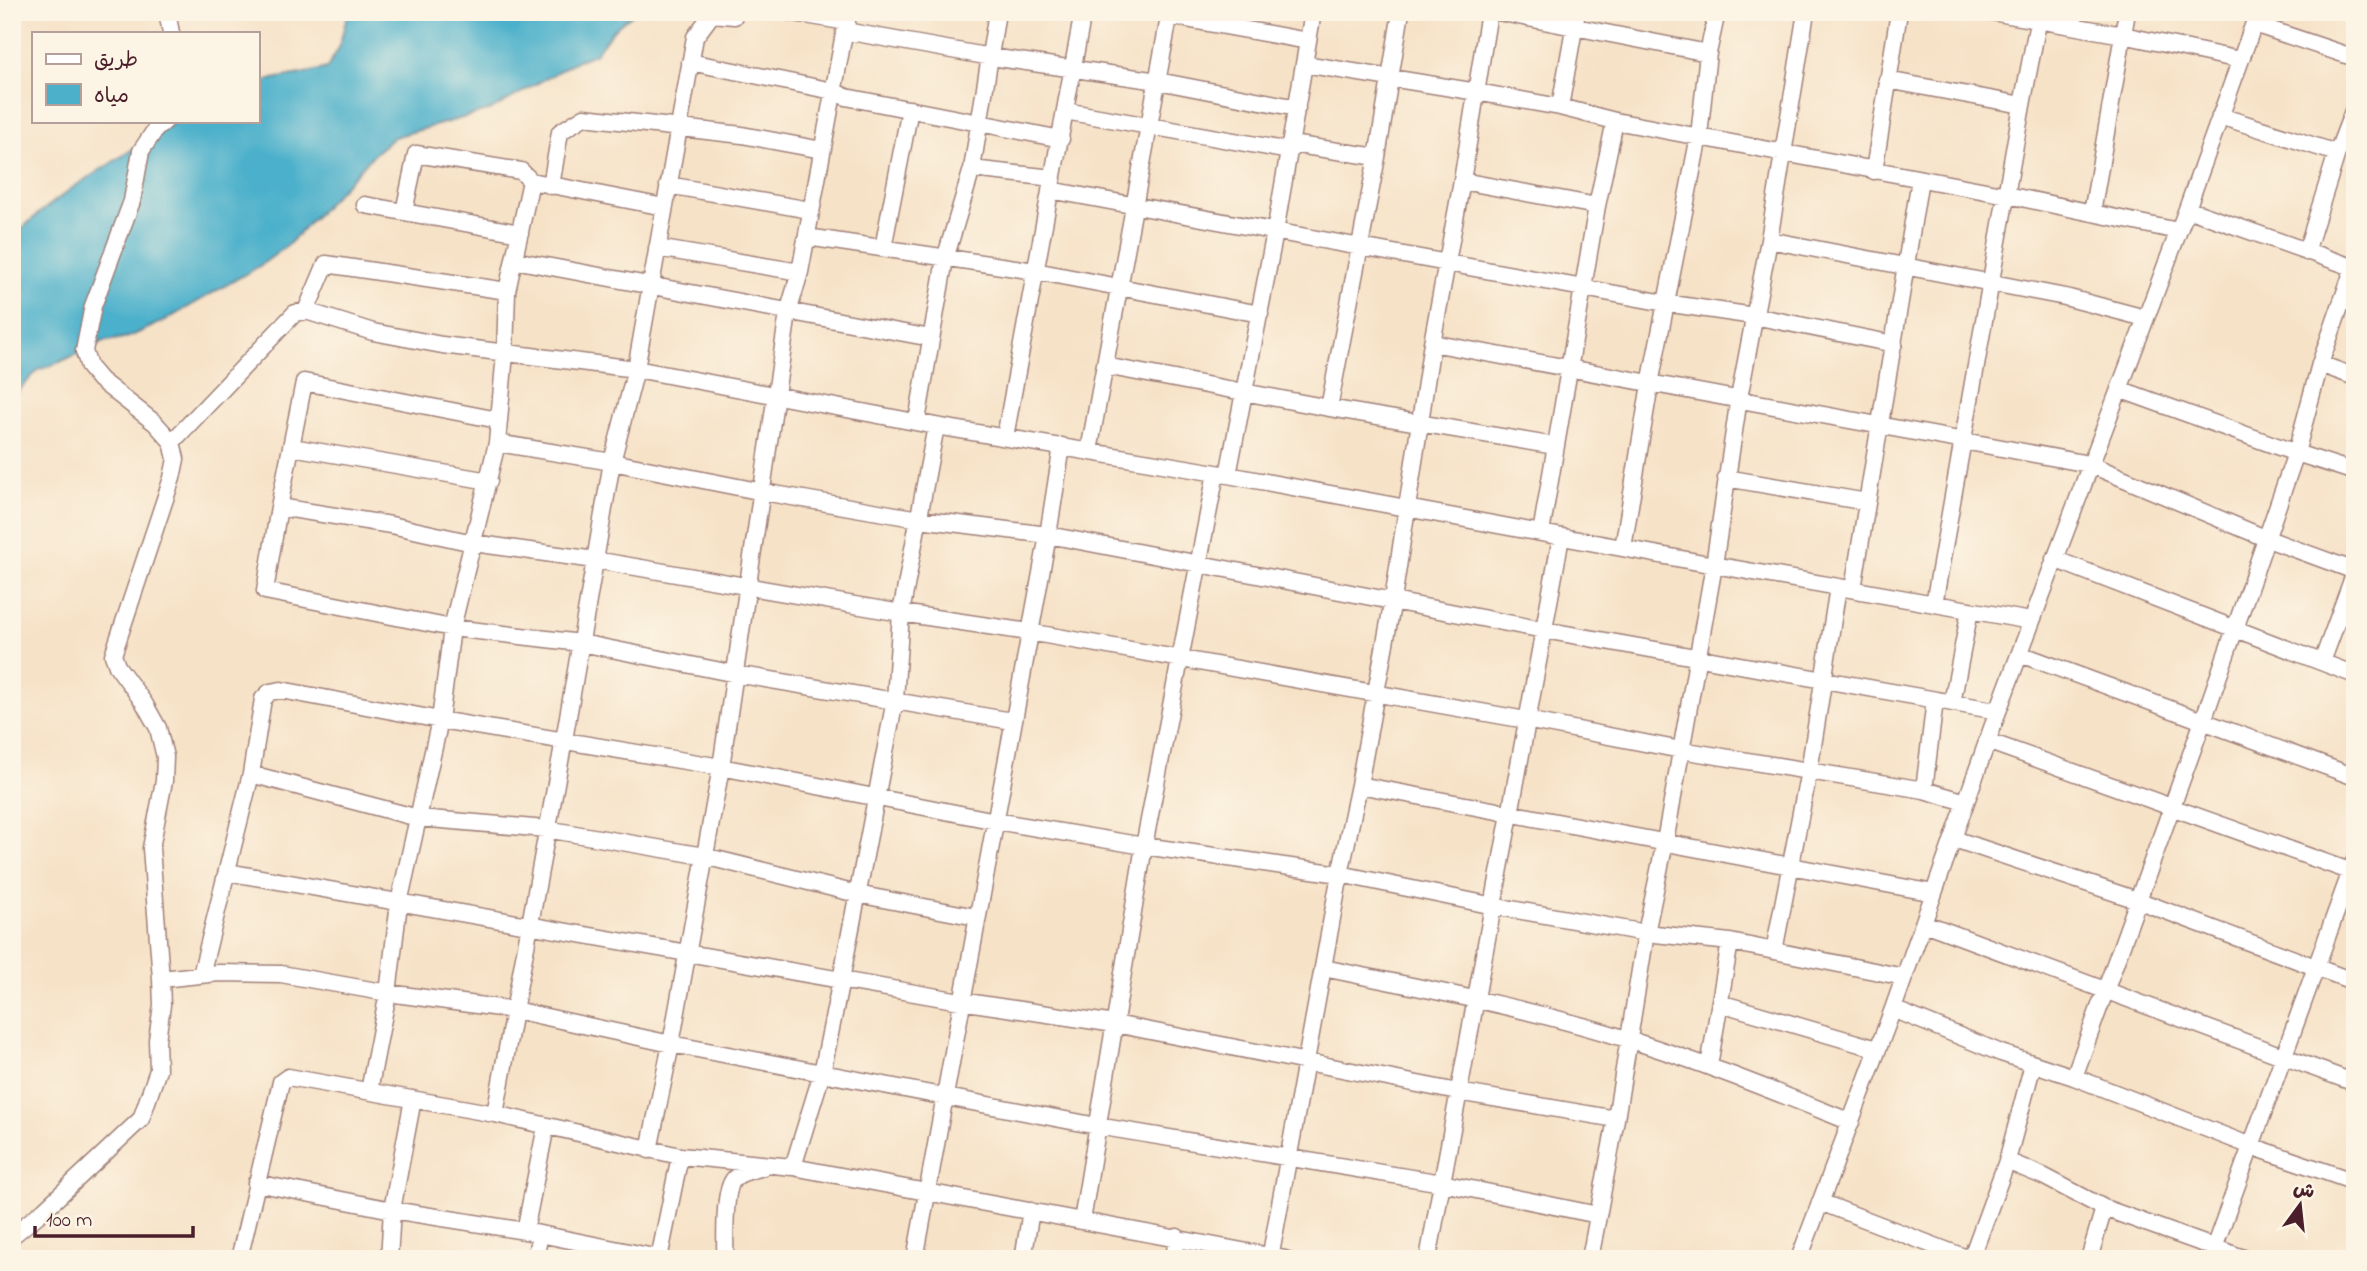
<svg xmlns="http://www.w3.org/2000/svg" width="2367" height="1271" font-family="'Indie Flower','Playpen Sans Arabic',sans-serif">
<rect width="100%" height="100%" fill="#fcf5e5"/>
<filter id="ink" filterUnits="userSpaceOnUse"><feTurbulence type="fractalNoise" baseFrequency=".0143" numOctaves="2"/><feDisplacementMap in="SourceGraphic" scale="14" xChannelSelector="R" yChannelSelector="G"/><feConvolveMatrix kernelMatrix="1 2 1 2 8 2 1 2 1" color-interpolation-filters="sRGB"/></filter>
<filter id="wash" filterUnits="userSpaceOnUse"><feTurbulence type="fractalNoise" baseFrequency=".00686" numOctaves="4" result="noise"/><feDisplacementMap in="SourceGraphic" scale="28" xChannelSelector="R" yChannelSelector="G"/><feGaussianBlur stdDeviation="1.57" result="paint"/><feColorMatrix in="noise" values="0 0 0 0 0 0 0 0 0 0 0 0 0 0 0 0 0 1.4 0 .05"/><feComposite in="paint" operator="in"/></filter>
<g filter="url(#wash)">
<rect width="100%" height="100%" fill="#f6e2c7"/>
<!-- water -->
<path fill="#4cb0cb" stroke="#4b687b" stroke-width="2" d="M348,12H635L613,30L595,54L578,60L491,110L394,137L375,153L288,245L261,265L164,321L129,337L102,342L60,362L38,370L18,391L12,402V238L38,214L72,188L177,121H257V83C281,76 304,75 327,68L339,48Z"/>
</g>
<g filter="url(#ink)">
<g fill="none" stroke-linecap="round" stroke-linejoin="round">
<defs>
<path id="minor" d="M167,12L171,33
M788,12L847,22
M1498,12L1708,53
M1992,12L2123,35L2240,60
M1169,16L1308,41
M2254,24L2355,58
M845,31L991,57L1158,81L1297,108
M690,62L833,91L846,97L1061,139
M1304,64L1477,92L1560,107L1615,121L2007,195L2178,231
M1887,80L2022,105
M1560,107L1577,12
M1065,111L1290,151
M2220,116L2337,153
M1291,144L1377,157
M972,169L1053,178
M1874,171L1899,12
M1462,181L1597,206
M668,185L810,210
M551,186L560,132L584,117L742,135L822,150
M1050,190L1665,303L1754,316L1894,344
M365,205L520,233
M2187,209L2355,268
M404,212L416,154L521,171L531,181L664,207
M2092,213L2127,12
M807,237L1035,271L1260,314
M1769,240L2065,297L2145,318
M657,248L800,272
M883,248L910,109
M2306,252L2337,153L2355,106
M514,260L931,338
M306,311L326,264L507,291
M1432,343L2089,464L2265,538L2355,571
M2320,364L2355,377
M1105,366L1329,408L1555,446
M2119,389L2296,453L2355,472
M1329,408L1377,157L1401,12
M498,420L304,382L279,507L265,591L452,628L581,643L736,674L1012,721
M917,421L945,259L972,169L997,12
M1005,437L1083,12
M172,442L295,313L306,311L373,332L442,345L636,369L936,426L1228,475L1714,565L2031,621
M497,443L612,462L763,492L919,519L1048,535L1544,630L1998,711
M292,447L489,481
M1089,451L1170,12
M1228,475L1275,232L1313,12
M1726,478L1867,502
M279,507L391,525L473,543L595,560L901,613L1029,632L1526,720L1681,750L1924,790L1966,802
M1541,533L1597,206L1615,121
M1623,548L1650,384L1699,136L1708,53L1717,12
M2054,559L2355,675
M1853,589L1920,179
M1934,604L2022,105L2040,12
M2020,654L2355,777
M2322,662L2355,572
M1952,703L1970,610
M1987,741L2355,873
M251,774L418,818L546,829L704,856L857,894L976,917
M1359,785L1934,893
M1924,790L1935,700
M1954,839L2137,900L2355,982
M227,872L960,1001L1115,1024L1458,1092L1616,1119
M1924,923L2355,1083
M1774,951L1809,771L1838,587
M1323,968C1426,989 1530,1008 1630,1040C1705,1063 1778,1093 1851,1122
M201,975L251,774L263,699L270,692L281,690L440,720L721,767L996,821L1144,846L1340,874L1494,906L1646,933L1730,942L1904,977
M161,979L219,973L281,974L388,993L514,1010L671,1044L1097,1126L1442,1183L1598,1215
M1720,1003L1877,1049
M1893,1009L2001,1053L2074,1077L2251,1146L2355,1182
M1709,1066L1730,942
M2074,1077L2203,721L2296,453L2320,364L2354,267
M369,1091L388,993L399,903L440,720L452,628L497,443L505,353L507,291L531,181
M495,1114L564,740L612,462L636,369L695,37L712,14L734,16L736,12
M649,1150L671,1044L721,767L788,313L800,272L848,12
M2007,1161L2043,1176L2104,1208L2246,1259
M793,1167L822,1073L841,980L895,700L901,613L936,426
M256,1183L392,1210L525,1231L659,1258
M1820,1202L1969,1259
M1082,1221L1144,846L1216,473
M525,1231L546,1126
M12,1236L44,1210L141,1119L158,1070L157,1040L162,1005L161,979L151,848L164,781L165,757L158,728L144,703L117,666L113,655L172,478L176,459L172,442L155,423L100,380L89,367L84,351L93,306L132,201L141,151L155,130L165,121
M2214,1248L2355,860
M239,1259L281,1082L288,1077L495,1114L680,1156L793,1167L1285,1259
M389,1259L392,1210L413,1099
M535,1259L540,1234
M659,1259L680,1156
M725,1259C726,1241 722,1187 736,1177C743,1171 755,1170 763,1167
M915,1259L1048,535L1062,446
M1023,1259L1031,1211
M1174,1259L1177,1237
M1270,1259L1340,874L1359,785L1393,600L1432,343L1462,181L1489,12
M1428,1259L1561,537
M1590,1259L1616,1119L1646,933L1665,842L1714,565L1739,398L1769,240L1806,12
M1799,1259L1893,1009L1998,711L2187,209L2258,12
M1971,1259L2007,1161L2033,1064
M2089,1259L2104,1208"/>
</defs>
<!-- minor casing -->
<use href="#minor" stroke="#a08079" stroke-width="19"/>
<!-- minor -->
<use href="#minor" stroke="#fff" stroke-width="16"/>
</g>
</g>
<!-- margin -->
<rect width="2367" height="1271" fill="none" stroke="#fcf5e5" stroke-width="42"/>
<!-- legend -->
<rect x="32" y="32" width="228" height="91" fill="#fcf5e5" stroke="#b59f9b" stroke-width="2"/>
<rect x="46" y="54" width="35" height="10" fill="#ffffff" stroke="#b59f9b" stroke-width="2"/>
<text x="94" y="66" font-size="21" fill="#4a1f2b">طريق</text>
<rect x="46" y="84" width="35" height="21" fill="#4cb0cb" stroke="#b59f9b" stroke-width="2"/>
<text x="94" y="102" font-size="21" fill="#4a1f2b">مياه</text>
<!-- north arrow -->
<g transform="translate(2300 1205) rotate(15)" stroke="#fcf5e5" stroke-width="5" paint-order="stroke">
<path d="M0-5L12 26L0 18L-12 26Z" fill="#4a1f2b"/>
<text y="-10" font-size="19" font-weight="bold" text-anchor="middle" fill="#4a1f2b">ش</text>
</g>
<!-- scale -->
<path d="M35 1226v10h158v-10" fill="none" stroke="#4a1f2b" stroke-width="3.5"/>
<text x="46" y="1226" font-size="21" fill="#4a1f2b" stroke="#fcf5e5" stroke-width="5" paint-order="stroke">100 m</text>
</svg>
